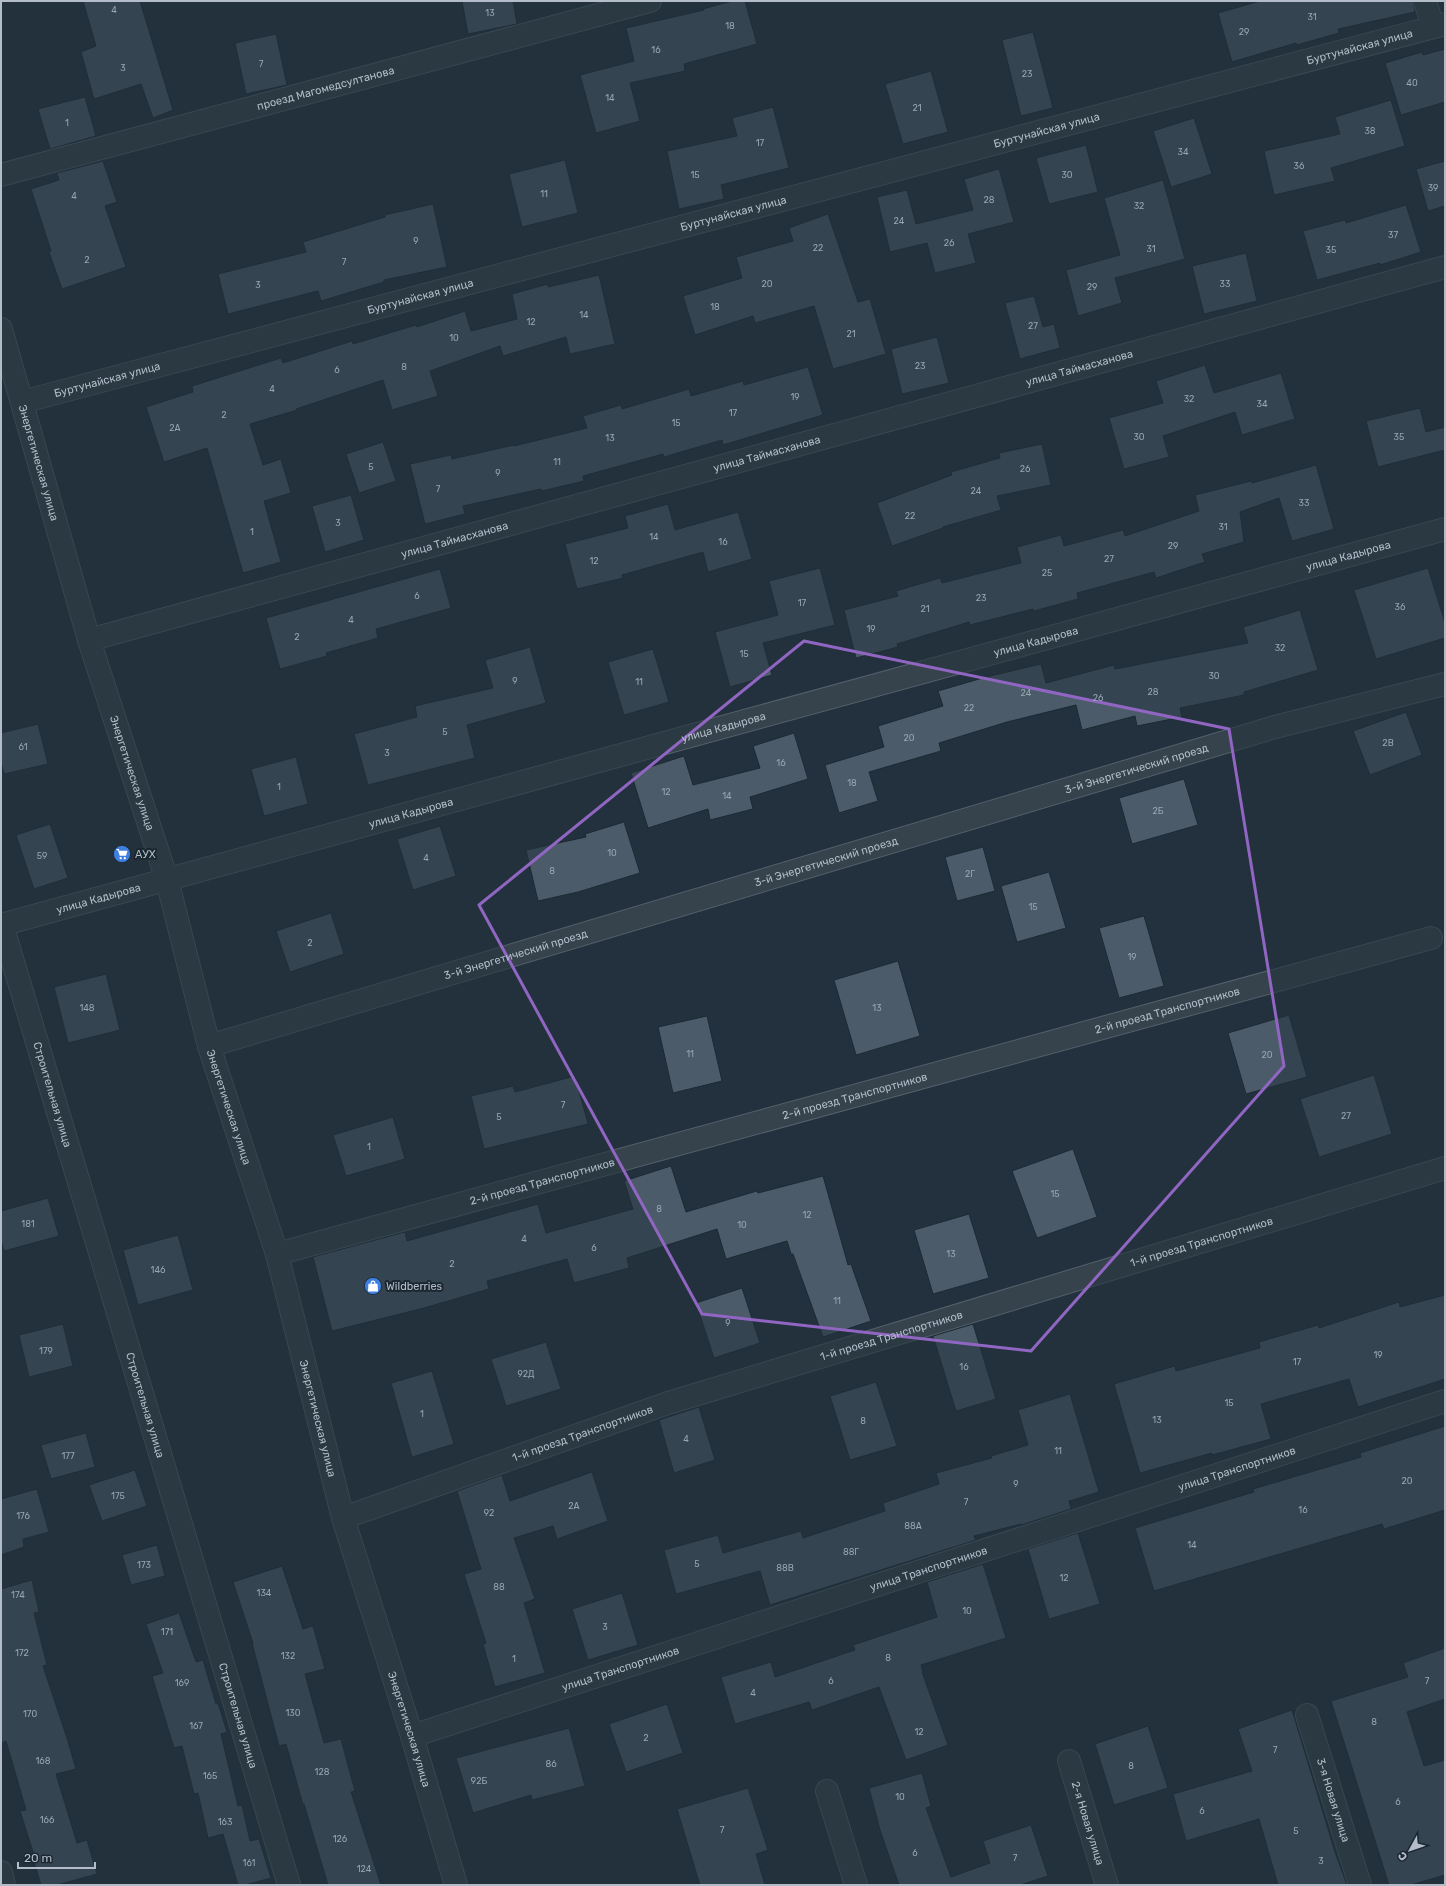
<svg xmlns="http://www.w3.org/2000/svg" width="1446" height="1886" font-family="Rubik,sans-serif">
<rect width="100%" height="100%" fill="#22313d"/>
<!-- building -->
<path fill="#4b5b69" stroke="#1d2a34" d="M83,1H140L173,110L153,118L141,84L94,99L81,52L96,46Z
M462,1H513L517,24L468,34Z
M732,1H745L757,44L684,64L685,71L630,83L640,121L596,133L580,75L634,61L626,28L704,10L703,9Z
M1260,1H1413L1415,12L1338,29L1339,33L1297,45L1296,43L1232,62L1218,13Z
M1033,32L1053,108L1021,116L1002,40Z
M276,34L287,85L246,94L235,43Z
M1445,49V102L1401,115L1385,63L1422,52L1423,55Z
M931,71L948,132L903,144L885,84Z
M85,97L96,136L50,149L38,109Z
M1391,100L1405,146L1331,168L1335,181L1274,195L1264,151L1340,134L1335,117Z
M773,107L789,168L721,185L724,199L679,209L667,151L737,136L732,118Z
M1194,118L1212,174L1171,187L1153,131Z
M1086,145L1098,192L1049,204L1036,158Z
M565,160L578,213L522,227L509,174Z
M103,161L117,202L105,206L126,267L62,289L49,252L51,251L31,189L59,180L57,173Z
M1445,161V206L1428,211L1416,169Z
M999,169L1014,222L968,234L976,263L935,273L927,243L890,252L877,197L907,190L916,224L973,210L964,179Z
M1163,180L1185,259L1115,278L1122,303L1078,316L1066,270L1120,255L1104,198Z
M433,204L447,267L384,280V282L321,301L318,291L228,314L218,274L306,252L303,242L385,217V215Z
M1406,205L1421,252L1380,265V263L1317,280L1303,231L1345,220L1346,223Z
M828,214L858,302L870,299L886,354L833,369L814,306L755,323L753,316L695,335L683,296L742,278L736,257L793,241L789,228Z
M1246,253L1257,301L1204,314L1192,266Z
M599,275L615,344L570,354L566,337L503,356L500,346L430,371L438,396L392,410L383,380L296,409L297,410L250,424L263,465L281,459L291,493L264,501L281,562L243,573L207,448L164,462L146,407L193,392L192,386L281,358L283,363L352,341L353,344L416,325L417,327L465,311L471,331L517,319L512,294L548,284V287Z
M1034,296L1043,327L1054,324L1060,348L1020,359L1005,303Z
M937,337L949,383L902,394L891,349Z
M1205,365L1214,393L1281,373L1295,419L1242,435L1235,412L1163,436L1169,457L1124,469L1109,418L1163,403L1156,381Z
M808,367L823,415L723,445L722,440L664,457L663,454L583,476L584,481L542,491L541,489L463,506L465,514L425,524L410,464L451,455L452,459L514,445V446L587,428L583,416L621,405L622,409L689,389L691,396L743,381L744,385Z
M1420,408L1426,432L1445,427V450L1378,467L1366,421Z
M383,442L396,481L359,493L346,454Z
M1042,444L1051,485L997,496L1001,510L943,527V528L892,546L877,503L952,475L951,472L1000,458L999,453Z
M1316,465L1334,529L1292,541L1279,498L1240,512L1244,542L1202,554L1205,562L1156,578L1154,572L1077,593L1078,599L1034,611L1033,609L970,625L969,622L897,644L898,647L856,658L844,610L898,596L896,591L940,578L942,583L1021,563L1017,547L1061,535L1064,546L1123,530L1125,536L1199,511L1195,495L1251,481L1252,483Z
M351,495L364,540L325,552L312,506Z
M668,504L675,530L738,512L752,559L708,572L703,552L622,575L623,578L577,589L565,544L628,528L625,516Z
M820,568L835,625L763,643L772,675L730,687L715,632L778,615L769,581Z
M1428,568L1445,623V638L1376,659L1354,590Z
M440,569L451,608L376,629L378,638L326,653L327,656L280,669L266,618Z
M1300,610L1318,670L1244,692V695L1180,708L1182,717L1137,726L1135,716L1082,730L1076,705L1007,722L939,743L941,751L869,772L878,801L839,813L825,765L884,747L878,726L943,706L938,691L986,677L1041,664L1046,683L1114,665L1115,669L1248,643L1243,627Z
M530,647L546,703L467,725L475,758L368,785L354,734L417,717L415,706L493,688L485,660Z
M653,649L669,702L624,715L608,662Z
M1406,712L1422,755L1370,775L1353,731Z
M38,724L48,764L4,774L1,762V733Z
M794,733L808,779L750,797L753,809L710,820L708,809L648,828L631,773L684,756L693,785L760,768L753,746Z
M296,757L308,804L264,816L251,769Z
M1184,779L1198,825L1132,844L1119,798Z
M624,822L640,873L578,892L538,901L526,850L586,837L585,834Z
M50,824L68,878L34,889L16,835Z
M440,826L456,876L413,890L397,839Z
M983,847L995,891L957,901L945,857Z
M1049,872L1066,928L1017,942L1001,886Z
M331,913L344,954L290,972L276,931Z
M1144,916L1164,986L1119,998L1099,928Z
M898,961L920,1036L856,1055L834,980Z
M106,974L120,1030L68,1043L54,987Z
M1289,1015L1307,1077L1246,1094L1228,1033Z
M707,1016L722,1081L673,1093L658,1027Z
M1374,1075L1392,1134L1319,1157L1300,1099Z
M575,1076L588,1124L484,1149L471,1096L513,1086L515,1092Z
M393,1117L405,1159L346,1176L333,1135Z
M1073,1149L1097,1217L1037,1238L1012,1171Z
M671,1166L686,1212L757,1191L758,1193L823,1176L848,1265L851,1264L871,1321L823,1337L793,1254H791L787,1241L726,1259L717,1229L627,1258L629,1268L574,1283L567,1259L487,1281L489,1289L424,1308L332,1331L313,1257L405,1232L407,1241L538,1204L546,1233L633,1209L624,1181Z
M48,1198L59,1236L4,1251L1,1240V1211Z
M969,1214L989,1278L933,1294L914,1230Z
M178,1235L193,1290L138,1305L123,1250Z
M742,1288L760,1343L714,1358L696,1303Z
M1445,1295V1379L1358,1407L1349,1379L1261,1404L1271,1439L1212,1455V1453L1140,1473L1114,1384L1175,1366L1176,1371L1260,1348L1259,1342L1318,1325L1319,1328L1399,1302L1400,1307Z
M63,1324L73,1366L29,1377L19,1335Z
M973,1324L996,1399L956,1411L933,1336Z
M546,1342L561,1389L506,1406L491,1359Z
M432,1371L454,1444L412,1457L391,1383Z
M876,1382L897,1446L850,1460L830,1396Z
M1070,1394L1099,1492L1069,1501L1071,1509L1021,1525V1524L974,1536L976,1540L770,1605L760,1571L676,1594L664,1550L718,1535L723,1553L801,1531L803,1538L885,1511L883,1503L939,1484L936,1473L992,1458L991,1456L1028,1445L1018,1410Z
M699,1407L715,1460L674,1473L659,1420Z
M1445,1426V1510L1384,1529L1382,1524L1154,1591L1135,1528L1254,1492L1253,1489L1361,1457L1360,1453Z
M86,1433L95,1467L51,1479L41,1445Z
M135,1470L147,1506L102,1521L89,1485Z
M592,1472L608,1521L557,1539L553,1526L514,1538L535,1599L524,1603L545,1673L495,1687L483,1644L486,1643L464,1574L481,1569L457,1491L502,1475L510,1501Z
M37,1489L49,1532L23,1539L24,1547L1,1555V1499Z
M1078,1533L1100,1604L1049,1619L1028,1549Z
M157,1545L165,1576L131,1585L122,1555Z
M983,1564L1006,1638L921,1665L923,1672H922L948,1745L906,1760L879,1687L812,1710L809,1702L735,1724L721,1677L771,1662L775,1677L855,1650L853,1645L937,1617L927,1582Z
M282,1566L303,1629L313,1626L325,1669L305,1674L324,1743L341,1739L355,1791L351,1792L381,1885H328L304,1804L303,1805L286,1744L279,1746L252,1643H253L233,1582Z
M32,1580L39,1612L34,1613L47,1665L43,1666L67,1738L76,1769L56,1774L77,1843L87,1840L97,1874L57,1885H41L32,1855H34L20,1811L26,1810L6,1741L1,1743V1589Z
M622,1593L638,1645L588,1660L572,1609Z
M179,1613L196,1662L203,1660L216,1704L218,1703L227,1732L221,1734L238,1806L242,1805L250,1841L259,1839L271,1878L245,1885H238L223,1834L208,1838L198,1793L194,1794L182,1746L174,1748L152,1676L163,1673L146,1624Z
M1445,1648V1699L1407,1712L1424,1766L1445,1760V1875L1411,1885H1389L1331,1701L1408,1677L1403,1663Z
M667,1704L683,1753L626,1772L609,1724Z
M1292,1710L1335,1852L1347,1885H1278L1259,1819L1186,1841L1173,1794L1252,1771L1238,1729Z
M1148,1726L1168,1788L1114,1805L1095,1744Z
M569,1728L585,1786L532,1800L531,1795L473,1813L456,1758Z
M922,1773L931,1806L926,1808L951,1877L990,1863L983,1841L1031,1825L1048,1876L1020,1885H899L880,1830L869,1788Z
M748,1788L768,1850L756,1854L765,1885H700L677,1809Z"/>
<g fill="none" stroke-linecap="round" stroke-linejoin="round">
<defs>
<g id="minor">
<path d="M1425,1L1433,27"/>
<path id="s1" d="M1,175L650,1"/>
<path id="s2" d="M1,329L89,640L167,880L209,1046L277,1254L343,1518L412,1736L456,1885"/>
<path id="s3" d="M22,402L1445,24"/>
<path id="s4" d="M89,640L1445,267"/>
<path id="s5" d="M1,925L1445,529"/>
<path id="s6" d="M2,925L289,1885"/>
<path id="s7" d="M209,1046L1275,727L1445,684"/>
<path id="s8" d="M277,1254L1431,938"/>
<path id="s9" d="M343,1518L668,1403L1445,1168"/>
<path id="s10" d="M1307,1715L1360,1885"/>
<path id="s11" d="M412,1736L1445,1401"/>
<path id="s12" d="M1069,1761L1107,1885"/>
<path d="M827,1791L856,1885"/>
<path d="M1,1872L4,1885"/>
</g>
</defs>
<!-- minor casing -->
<use href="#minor" stroke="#54606b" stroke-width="24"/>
<!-- minor -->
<use href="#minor" stroke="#36434d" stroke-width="22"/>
</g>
<!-- marked area -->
<path d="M0 0H1446V1886H0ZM804,641L1229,729L1284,1066L1031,1351L702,1314L479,905Z" fill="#22313d" fill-opacity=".55" fill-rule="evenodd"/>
<path fill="none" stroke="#9166c3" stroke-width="3" stroke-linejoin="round" d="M804,641L1229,729L1284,1066L1031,1351L702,1314L479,905Z"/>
<!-- icons -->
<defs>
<symbol id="supermarket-disc" viewBox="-11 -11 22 22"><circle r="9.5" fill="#3f7fe0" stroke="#1b2832"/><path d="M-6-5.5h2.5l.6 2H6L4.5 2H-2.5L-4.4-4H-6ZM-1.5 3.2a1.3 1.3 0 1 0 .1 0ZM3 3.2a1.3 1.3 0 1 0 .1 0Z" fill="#fff"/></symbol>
<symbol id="shop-disc" viewBox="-11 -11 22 22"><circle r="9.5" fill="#3f7fe0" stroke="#1b2832"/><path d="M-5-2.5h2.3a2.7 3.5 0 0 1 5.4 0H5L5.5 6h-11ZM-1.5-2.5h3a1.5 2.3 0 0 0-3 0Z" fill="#fff"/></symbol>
</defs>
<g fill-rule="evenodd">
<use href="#supermarket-disc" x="112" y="844" width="20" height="20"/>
<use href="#shop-disc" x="363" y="1276" width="20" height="20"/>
</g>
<g text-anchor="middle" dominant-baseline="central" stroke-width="4" stroke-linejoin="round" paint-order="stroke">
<!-- number labels -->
<g font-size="9" fill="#98a4b1">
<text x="114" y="10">4</text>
<text x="490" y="13">13</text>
<text x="1312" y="17">31</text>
<text x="730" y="26">18</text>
<text x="1244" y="32">29</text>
<text x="656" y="50">16</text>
<text x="261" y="64">7</text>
<text x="123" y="68">3</text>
<text x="1027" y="74">23</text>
<text x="1412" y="83">40</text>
<text x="610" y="98">14</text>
<text x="917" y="108">21</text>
<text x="67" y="123">1</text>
<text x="1370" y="131">38</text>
<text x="760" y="143">17</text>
<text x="1183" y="152">34</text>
<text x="1299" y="166">36</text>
<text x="695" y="175">15</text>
<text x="1067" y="175">30</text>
<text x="1433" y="188">39</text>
<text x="544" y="194">11</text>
<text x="74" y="196">4</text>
<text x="989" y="200">28</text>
<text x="1139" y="206">32</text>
<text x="899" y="221">24</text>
<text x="1393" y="235">37</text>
<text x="416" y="241">9</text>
<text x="949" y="243">26</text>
<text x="818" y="248">22</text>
<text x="1151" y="249">31</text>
<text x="1331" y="250">35</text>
<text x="87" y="260">2</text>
<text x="344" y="262">7</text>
<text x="767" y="284">20</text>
<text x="1225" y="284">33</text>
<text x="258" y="285">3</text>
<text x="1092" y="287">29</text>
<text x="715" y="307">18</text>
<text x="584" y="315">14</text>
<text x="531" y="322">12</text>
<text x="1033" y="326">27</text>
<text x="851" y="334">21</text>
<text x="454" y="338">10</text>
<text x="920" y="366">23</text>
<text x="404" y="367">8</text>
<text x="337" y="370">6</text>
<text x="272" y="389">4</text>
<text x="795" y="397">19</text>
<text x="1189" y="399">32</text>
<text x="1262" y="404">34</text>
<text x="733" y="413">17</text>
<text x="224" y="415">2</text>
<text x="676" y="423">15</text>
<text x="175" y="428">2А</text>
<text x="1139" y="437">30</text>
<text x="1399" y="437">35</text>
<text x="610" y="438">13</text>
<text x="557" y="462">11</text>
<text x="371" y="467">5</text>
<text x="1025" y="469">26</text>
<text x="498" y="473">9</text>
<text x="438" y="489">7</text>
<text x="976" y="491">24</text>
<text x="1304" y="503">33</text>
<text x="910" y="516">22</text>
<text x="338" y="523">3</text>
<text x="1223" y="527">31</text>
<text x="252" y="532">1</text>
<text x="654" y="537">14</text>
<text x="723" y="542">16</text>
<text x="1173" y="546">29</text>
<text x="1109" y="559">27</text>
<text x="594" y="561">12</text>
<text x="1047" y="573">25</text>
<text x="417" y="596">6</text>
<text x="981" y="598">23</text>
<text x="802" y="603">17</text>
<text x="1400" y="607">36</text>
<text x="925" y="609">21</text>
<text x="351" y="620">4</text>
<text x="871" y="629">19</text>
<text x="297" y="637">2</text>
<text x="1280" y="648">32</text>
<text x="744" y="654">15</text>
<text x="1214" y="676">30</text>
<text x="515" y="681">9</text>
<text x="639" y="682">11</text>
<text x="1153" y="692">28</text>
<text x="1026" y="693">24</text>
<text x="1098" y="698">26</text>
<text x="969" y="708">22</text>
<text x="445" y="732">5</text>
<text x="909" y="738">20</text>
<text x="1388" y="743">2В</text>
<text x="23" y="747">61</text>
<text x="387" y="753">3</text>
<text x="781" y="763">16</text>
<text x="852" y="783">18</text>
<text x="279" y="787">1</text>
<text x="666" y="792">12</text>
<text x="727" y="796">14</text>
<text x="1158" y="811">2Б</text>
<text x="612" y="853">10</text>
<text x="42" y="856">59</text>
<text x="426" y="858">4</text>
<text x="552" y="871">8</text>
<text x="970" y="874">2Г</text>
<text x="1033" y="907">15</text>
<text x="310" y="943">2</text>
<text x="1132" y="957">19</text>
<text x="87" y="1008">148</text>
<text x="877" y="1008">13</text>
<text x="690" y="1054">11</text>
<text x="1267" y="1055">20</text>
<text x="563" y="1105">7</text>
<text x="1346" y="1116">27</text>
<text x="499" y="1117">5</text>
<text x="369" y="1147">1</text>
<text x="1055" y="1194">15</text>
<text x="659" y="1209">8</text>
<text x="807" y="1215">12</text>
<text x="28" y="1224">181</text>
<text x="742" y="1225">10</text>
<text x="524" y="1239">4</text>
<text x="594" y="1248">6</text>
<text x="951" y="1254">13</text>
<text x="452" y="1264">2</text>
<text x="158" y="1270">146</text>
<text x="837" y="1301">11</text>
<text x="728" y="1323">9</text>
<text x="46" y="1351">179</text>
<text x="1378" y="1355">19</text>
<text x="1297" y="1362">17</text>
<text x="964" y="1367">16</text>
<text x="526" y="1374">92Д</text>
<text x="1229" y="1403">15</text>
<text x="422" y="1414">1</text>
<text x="1157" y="1420">13</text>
<text x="863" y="1421">8</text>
<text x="686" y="1439">4</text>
<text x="1058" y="1451">11</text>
<text x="68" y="1456">177</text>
<text x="1407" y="1481">20</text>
<text x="1016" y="1484">9</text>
<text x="118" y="1496">175</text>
<text x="966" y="1502">7</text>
<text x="574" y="1506">2А</text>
<text x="1303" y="1510">16</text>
<text x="489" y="1513">92</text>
<text x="23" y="1516">176</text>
<text x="913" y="1526">88А</text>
<text x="1192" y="1545">14</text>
<text x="851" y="1552">88Г</text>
<text x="697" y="1564">5</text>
<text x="144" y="1565">173</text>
<text x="785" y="1568">88В</text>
<text x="1064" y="1578">12</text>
<text x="499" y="1587">88</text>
<text x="264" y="1593">134</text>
<text x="18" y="1595">174</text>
<text x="967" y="1611">10</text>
<text x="605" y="1627">3</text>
<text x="167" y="1632">171</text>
<text x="22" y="1653">172</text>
<text x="288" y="1656">132</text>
<text x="888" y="1658">8</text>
<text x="514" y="1659">1</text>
<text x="831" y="1681">6</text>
<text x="1427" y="1681">7</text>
<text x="182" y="1683">169</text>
<text x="753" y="1693">4</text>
<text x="293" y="1713">130</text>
<text x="30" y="1714">170</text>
<text x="1374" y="1722">8</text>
<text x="196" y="1726">167</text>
<text x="919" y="1732">12</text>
<text x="646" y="1738">2</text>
<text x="1275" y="1750">7</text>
<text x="43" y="1761">168</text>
<text x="551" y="1764">86</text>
<text x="1131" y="1766">8</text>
<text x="322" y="1772">128</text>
<text x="210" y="1776">165</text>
<text x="479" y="1781">92Б</text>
<text x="900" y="1797">10</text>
<text x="1398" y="1802">6</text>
<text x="1202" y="1811">6</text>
<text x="47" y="1820">166</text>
<text x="225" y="1822">163</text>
<text x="722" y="1830">7</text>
<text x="1296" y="1831">5</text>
<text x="340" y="1839">126</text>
<text x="915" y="1853">6</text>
<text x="1015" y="1858">7</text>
<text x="1321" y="1861">3</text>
<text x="249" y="1863">161</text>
<text x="364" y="1869">124</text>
</g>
<!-- street labels -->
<g font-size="11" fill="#b2bdc9" stroke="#1b2832">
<text stroke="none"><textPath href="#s3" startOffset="1384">Буртунайская улица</textPath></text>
<text stroke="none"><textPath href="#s1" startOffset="336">проезд Магомедсултанова</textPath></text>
<text stroke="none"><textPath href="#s3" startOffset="1060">Буртунайская улица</textPath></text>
<text stroke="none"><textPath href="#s3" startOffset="736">Буртунайская улица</textPath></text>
<text stroke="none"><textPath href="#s3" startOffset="412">Буртунайская улица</textPath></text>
<text stroke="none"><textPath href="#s4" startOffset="1027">улица Таймасханова</textPath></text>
<text stroke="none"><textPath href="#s3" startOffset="88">Буртунайская улица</textPath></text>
<text stroke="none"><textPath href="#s4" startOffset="703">улица Таймасханова</textPath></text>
<text stroke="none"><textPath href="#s2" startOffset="139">Энергетическая улица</textPath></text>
<text stroke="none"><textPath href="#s4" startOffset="379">улица Таймасханова</textPath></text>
<text stroke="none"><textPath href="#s5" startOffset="1397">улица Кадырова</textPath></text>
<text stroke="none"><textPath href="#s5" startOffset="1073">улица Кадырова</textPath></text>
<text stroke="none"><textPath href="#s5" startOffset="749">улица Кадырова</textPath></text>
<text stroke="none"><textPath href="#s7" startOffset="968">3-й Энергетический проезд</textPath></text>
<text stroke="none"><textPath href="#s2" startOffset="463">Энергетическая улица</textPath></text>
<text stroke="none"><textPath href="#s5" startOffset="425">улица Кадырова</textPath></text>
<text stroke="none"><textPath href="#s7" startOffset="644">3-й Энергетический проезд</textPath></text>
<text stroke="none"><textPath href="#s5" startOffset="101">улица Кадырова</textPath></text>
<text stroke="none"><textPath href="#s7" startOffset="320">3-й Энергетический проезд</textPath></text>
<text stroke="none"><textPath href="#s8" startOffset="923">2-й проезд Транспортников</textPath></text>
<text stroke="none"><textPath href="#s6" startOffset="177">Строительная улица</textPath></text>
<text stroke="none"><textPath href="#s8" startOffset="599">2-й проезд Транспортников</textPath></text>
<text stroke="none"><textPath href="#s2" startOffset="811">Энергетическая улица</textPath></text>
<text stroke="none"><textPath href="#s8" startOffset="275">2-й проезд Транспортников</textPath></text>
<text stroke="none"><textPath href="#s9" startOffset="902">1-й проезд Транспортников</textPath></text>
<text stroke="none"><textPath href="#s9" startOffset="578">1-й проезд Транспортников</textPath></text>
<text stroke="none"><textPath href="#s6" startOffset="501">Строительная улица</textPath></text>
<text stroke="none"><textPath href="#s2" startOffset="1135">Энергетическая улица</textPath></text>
<text stroke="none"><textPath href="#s9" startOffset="254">1-й проезд Транспортников</textPath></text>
<text stroke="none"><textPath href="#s11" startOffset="867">улица Транспортников</textPath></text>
<text stroke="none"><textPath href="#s11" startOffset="543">улица Транспортников</textPath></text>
<text stroke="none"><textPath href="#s11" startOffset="219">улица Транспортников</textPath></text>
<text stroke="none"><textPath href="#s6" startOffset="825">Строительная улица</textPath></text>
<text stroke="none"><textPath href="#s2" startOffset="1459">Энергетическая улица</textPath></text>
<text stroke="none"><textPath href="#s10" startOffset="89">3-я Новая улица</textPath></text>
<text stroke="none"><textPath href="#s12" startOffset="65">2-я Новая улица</textPath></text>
</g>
<!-- poi labels -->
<g font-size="11" fill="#b2bdc9" stroke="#1b2832" text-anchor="start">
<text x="135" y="854">АУХ</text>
<text x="386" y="1286">Wildberries</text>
</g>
</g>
<!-- border -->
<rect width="1446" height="1886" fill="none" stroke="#b2bdc9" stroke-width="4"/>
<!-- north arrow -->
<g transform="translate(1410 1850) rotate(230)" stroke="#1b2832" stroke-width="3" paint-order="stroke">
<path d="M0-3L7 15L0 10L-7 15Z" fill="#b2bdc9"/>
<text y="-6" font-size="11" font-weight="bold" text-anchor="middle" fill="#b2bdc9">С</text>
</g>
<!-- scale -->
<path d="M18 1862v6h77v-6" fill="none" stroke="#b2bdc9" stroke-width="2"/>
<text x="24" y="1862" font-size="12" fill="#b2bdc9" stroke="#1b2832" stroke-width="3" paint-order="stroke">20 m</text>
</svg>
